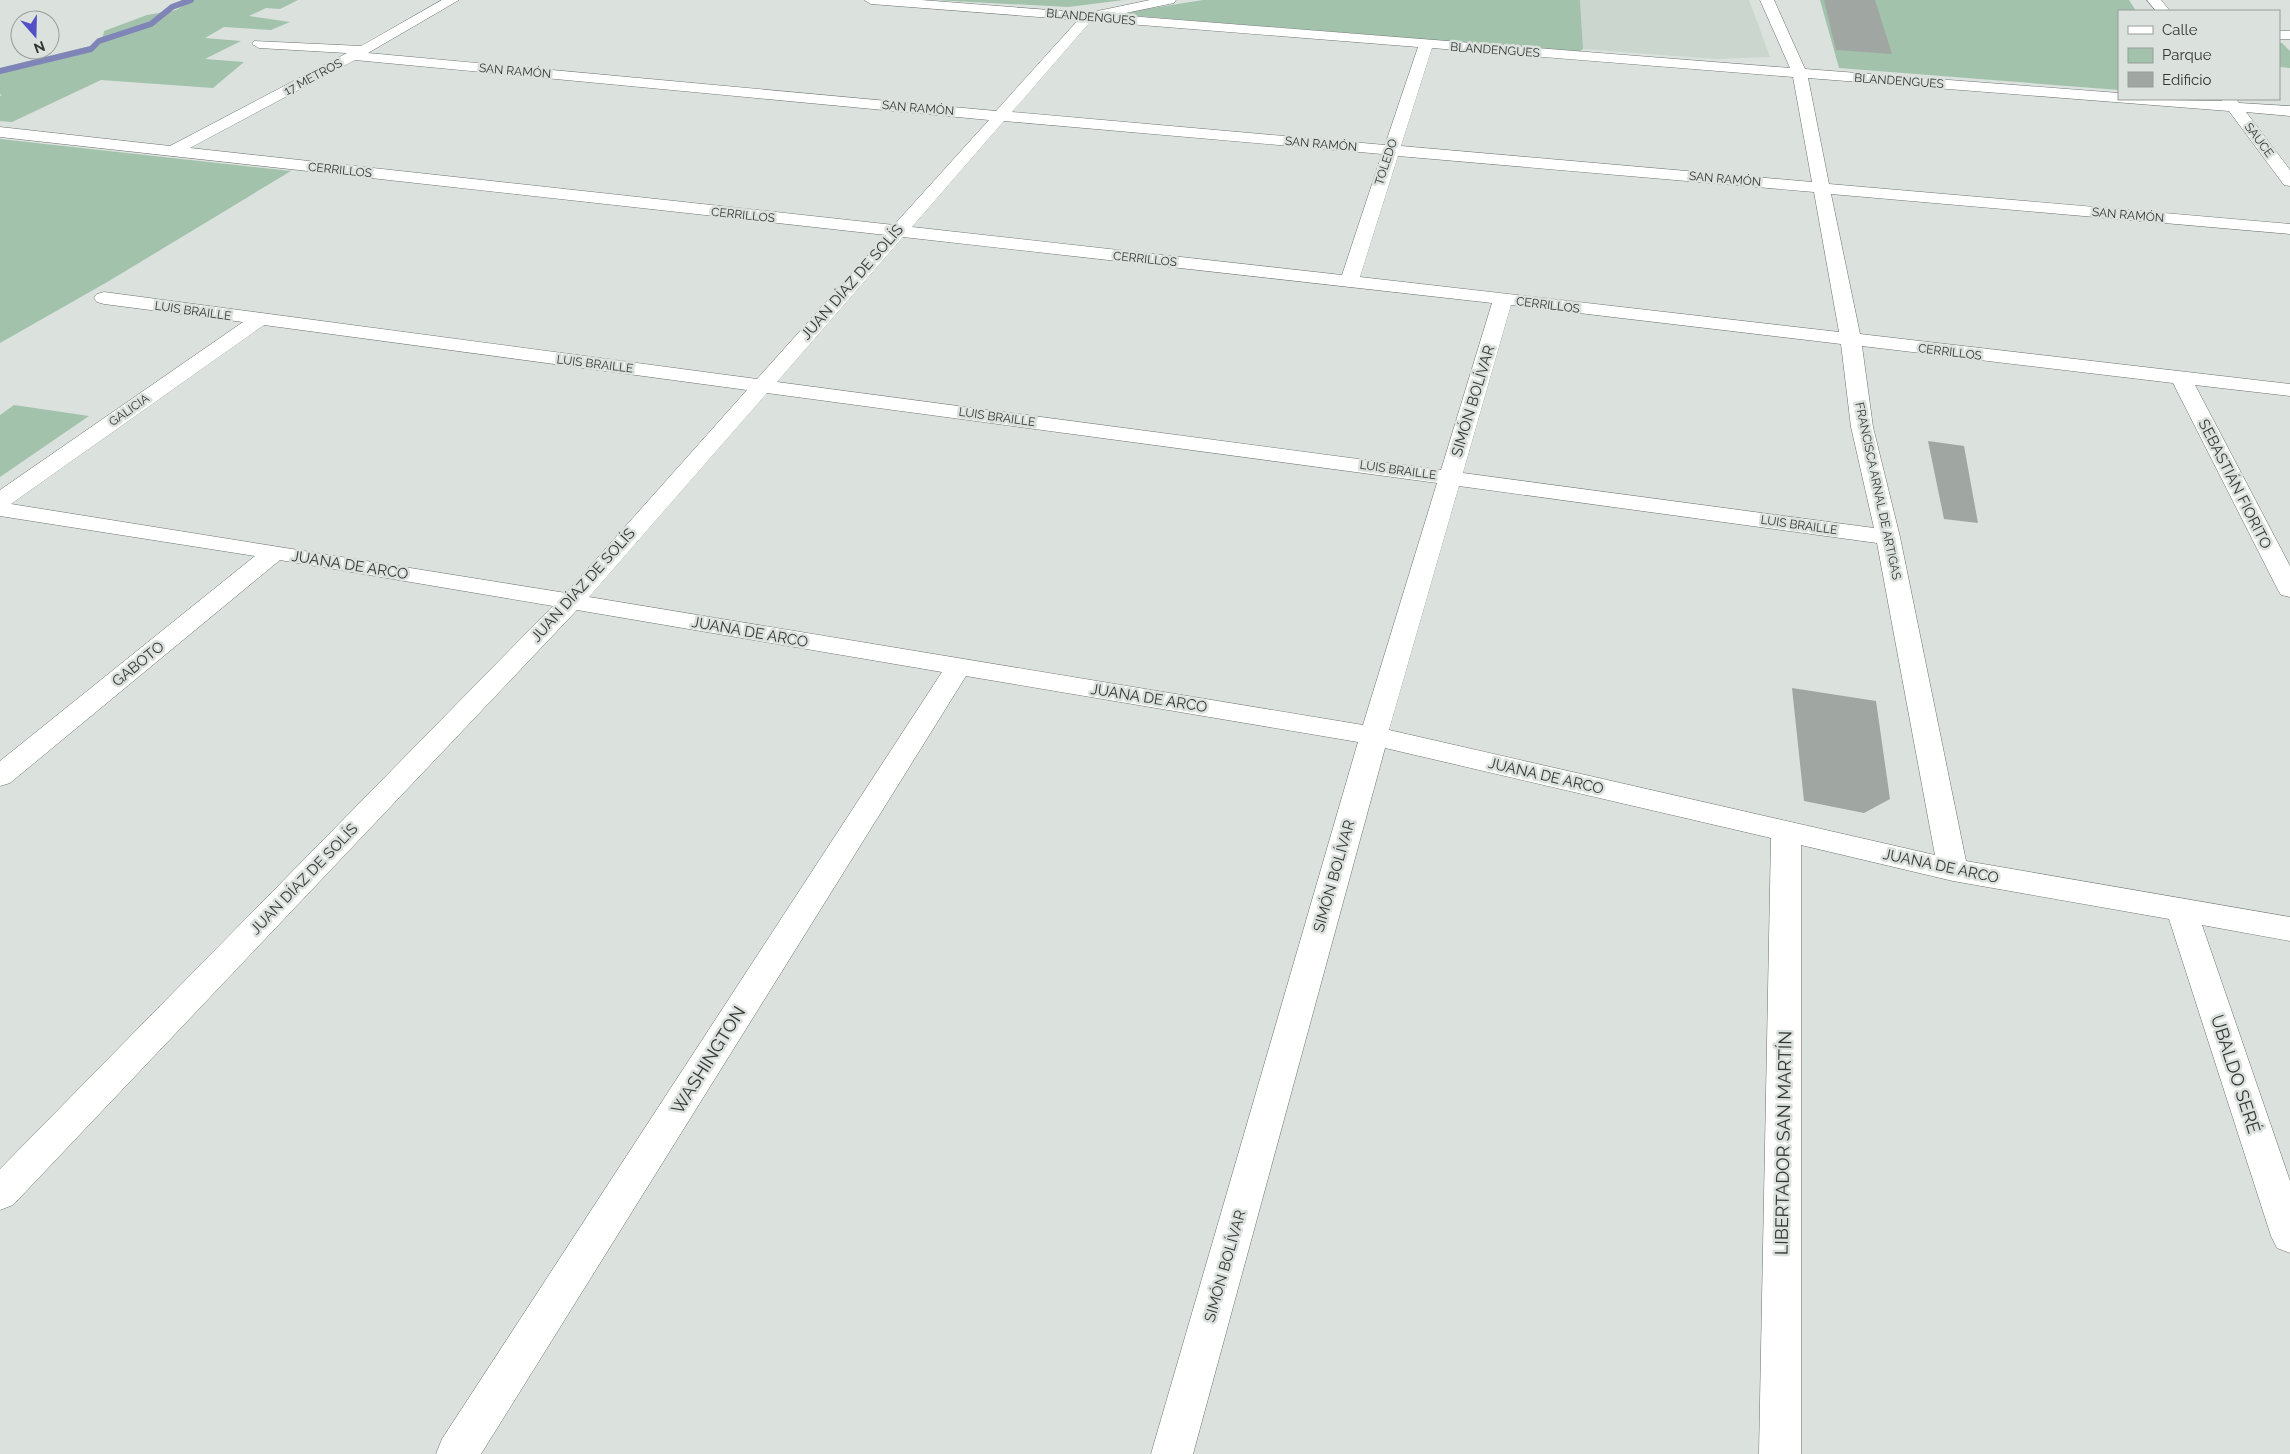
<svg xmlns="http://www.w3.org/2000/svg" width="2290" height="1454" font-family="Raleway,sans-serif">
<rect width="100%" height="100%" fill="#dbe1dd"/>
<!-- built -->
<path fill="#cad6ce" d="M1580,0H1749L1770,57L1716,59L1583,49Z"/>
<!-- green -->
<path fill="#a2c2ac" d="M193,0H298L280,9L266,8L249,16L290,22L271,30L224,27L205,38L241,41L205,59L244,62L213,88L101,80L12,122L0,121V96L2,95L0,94V68L95,45L103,36L104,31L147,15L176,10Z
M934,0H1124L1068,7Z
M1203,0H1580L1583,49L1579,52L1125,15L1134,11Z
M1820,0H2129L2136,11H2119V90L1839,68Z
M2279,43H2282L2290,51V68L2279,67Z
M0,139L291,171L109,281L0,343Z
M14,405L89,416L0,477V415Z"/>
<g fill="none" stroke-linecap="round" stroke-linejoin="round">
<!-- stream -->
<path stroke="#8085b8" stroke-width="6" d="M0,71L91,49L99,41L151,24L172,7L191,0"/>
</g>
<!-- building -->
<path fill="#a0a6a2" d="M1824,0H1875L1892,54L1836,50Z
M1928,441L1964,446L1978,523L1944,519Z
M1792,688L1876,701L1890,799L1864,813L1804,801Z"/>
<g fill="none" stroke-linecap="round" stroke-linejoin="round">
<defs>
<path id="minor" d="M442,0H459L368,53L996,111L1078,20L871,4L864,0H921L1088,13L1150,0H1176L1174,3L1116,15L1790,68L1760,0H1774L1805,69L2119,93V99L2222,101L2221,99H2236L2239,103L2290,106V116L2246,112L2290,170V186L2284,185L2229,111L1808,78L1829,184L2290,224V234L1831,194L1860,334L2290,384V396L2195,385L2290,566V597L2281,595L2278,590L2173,383L1862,346L1873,427L1900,537L1966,861L2290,917V941L2202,925L2290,1181V1253L2277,1248L2271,1236L2169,919L1953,881L1801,845V1454H1759L1771,838L1385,748L1193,1454H1151L1358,742L966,676L481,1454H436L442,1439L942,672L577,610L13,1205L0,1210V1169L553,606L280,560L10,783L0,786V761L255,556L0,516V490L243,322L104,304L97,302L94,298L97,294L104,292L757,379L886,235L0,137V127L170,146L347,53L259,48L252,44L254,41L361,46ZM1091,21L1418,47L1385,145L1012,112ZM1432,48L1793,77L1812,182L1401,146ZM355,60L989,120L894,225L190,148ZM1004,121L1382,154L1342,275L912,227ZM1398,156L1814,192L1839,332L1360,277ZM903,237L1492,303L1441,470L777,382ZM1511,305L1841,344L1851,427L1874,528L1463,473ZM264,325L747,390L566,593L11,504ZM767,393L1437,483L1363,725L589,597ZM1459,486L1877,543L1935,855L1389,730Z
M2147,0H2161L2170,11H2156Z
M2279,31H2290V39H2279Z"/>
</defs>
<!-- minor casing -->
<use href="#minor" stroke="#6c726e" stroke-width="1"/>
<!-- minor -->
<use href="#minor" fill="#fff" fill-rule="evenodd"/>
</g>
<g text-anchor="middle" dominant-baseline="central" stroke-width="5" stroke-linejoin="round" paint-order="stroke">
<!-- far-street labels -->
<g font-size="12" fill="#343634" stroke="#dbe1dd">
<text transform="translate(1091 17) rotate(5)">BLANDENGUES</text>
<text transform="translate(1495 50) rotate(4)">BLANDENGUES</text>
<text transform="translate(515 71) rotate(5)">SAN RAMÓN</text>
<text transform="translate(313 77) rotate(-28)">17 METROS</text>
<text transform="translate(1899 81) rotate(4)">BLANDENGUES</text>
<text transform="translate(918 108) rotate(5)">SAN RAMÓN</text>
<text transform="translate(2259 140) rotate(53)">SAUCE</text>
<text transform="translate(1321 144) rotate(5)">SAN RAMÓN</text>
<text transform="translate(1386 162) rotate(-72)">TOLEDO</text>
<text transform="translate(340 170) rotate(6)">CERRILLOS</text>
<text transform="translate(1725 179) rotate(5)">SAN RAMÓN</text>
<text transform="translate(743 215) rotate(6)">CERRILLOS</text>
<text transform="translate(2128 215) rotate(5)">SAN RAMÓN</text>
<text transform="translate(1145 259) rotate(6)">CERRILLOS</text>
<text transform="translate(1548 305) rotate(7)">CERRILLOS</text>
<text transform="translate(193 311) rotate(8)">LUIS BRAILLE</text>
<text transform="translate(1950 352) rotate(7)">CERRILLOS</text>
<text transform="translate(595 364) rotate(7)">LUIS BRAILLE</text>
<text transform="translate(129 410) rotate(-35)">GALICIA</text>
<text transform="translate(997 417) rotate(8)">LUIS BRAILLE</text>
<text transform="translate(1398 470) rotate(8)">LUIS BRAILLE</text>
<text transform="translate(1878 491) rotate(78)">FRANCISCA ARNAL DE ARTIGAS</text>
<text transform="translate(1799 525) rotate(8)">LUIS BRAILLE</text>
</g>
<!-- street labels -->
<g font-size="15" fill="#343634" stroke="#dbe1dd">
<text transform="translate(852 282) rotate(-49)">JUAN DÍAZ DE SOLÍS</text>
<text transform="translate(1473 401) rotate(-73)">SIMÓN BOLÍVAR</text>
<text transform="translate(2235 484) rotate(63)">SEBASTIÁN FIORITO</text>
<text transform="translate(350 565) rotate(9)">JUANA DE ARCO</text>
<text transform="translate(583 585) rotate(-48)">JUAN DÍAZ DE SOLÍS</text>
<text transform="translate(750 632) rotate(10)">JUANA DE ARCO</text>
<text transform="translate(138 664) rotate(-39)">GABOTO</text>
<text transform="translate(1149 698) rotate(9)">JUANA DE ARCO</text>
<text transform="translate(1546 776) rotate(13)">JUANA DE ARCO</text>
<text transform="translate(1941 866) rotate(12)">JUANA DE ARCO</text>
<text transform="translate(1334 876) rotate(-74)">SIMÓN BOLÍVAR</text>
<text transform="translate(304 879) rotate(-46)">JUAN DÍAZ DE SOLÍS</text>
<text transform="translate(1225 1266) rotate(-74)">SIMÓN BOLÍVAR</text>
</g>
<!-- near-street labels -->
<g font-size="18" fill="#343634" stroke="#dbe1dd">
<text transform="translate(708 1060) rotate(-58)">WASHINGTON</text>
<text transform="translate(2236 1074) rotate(72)">UBALDO SERÉ</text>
<text transform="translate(1783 1143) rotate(-89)">LIBERTADOR SAN MARTÍN</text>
</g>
</g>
<!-- legend -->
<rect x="2118" y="10" width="162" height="90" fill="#dbe1dd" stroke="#989d99"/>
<rect x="2128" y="26" width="25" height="8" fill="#ffffff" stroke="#989d99"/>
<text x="2162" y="35" font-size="15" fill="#343634">Calle</text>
<rect x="2128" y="48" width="25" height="15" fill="#a2c2ac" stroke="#989d99"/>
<text x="2162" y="60" font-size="15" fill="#343634">Parque</text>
<rect x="2128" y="72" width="25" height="15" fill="#a0a6a2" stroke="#989d99"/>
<text x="2162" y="85" font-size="15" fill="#343634">Edificio</text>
<!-- north arrow -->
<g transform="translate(35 35) rotate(160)"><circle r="24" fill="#dbe1dd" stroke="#989d99"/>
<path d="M0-4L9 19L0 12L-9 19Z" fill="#534fc6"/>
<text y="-8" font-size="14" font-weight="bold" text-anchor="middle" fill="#343634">N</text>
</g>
</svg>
